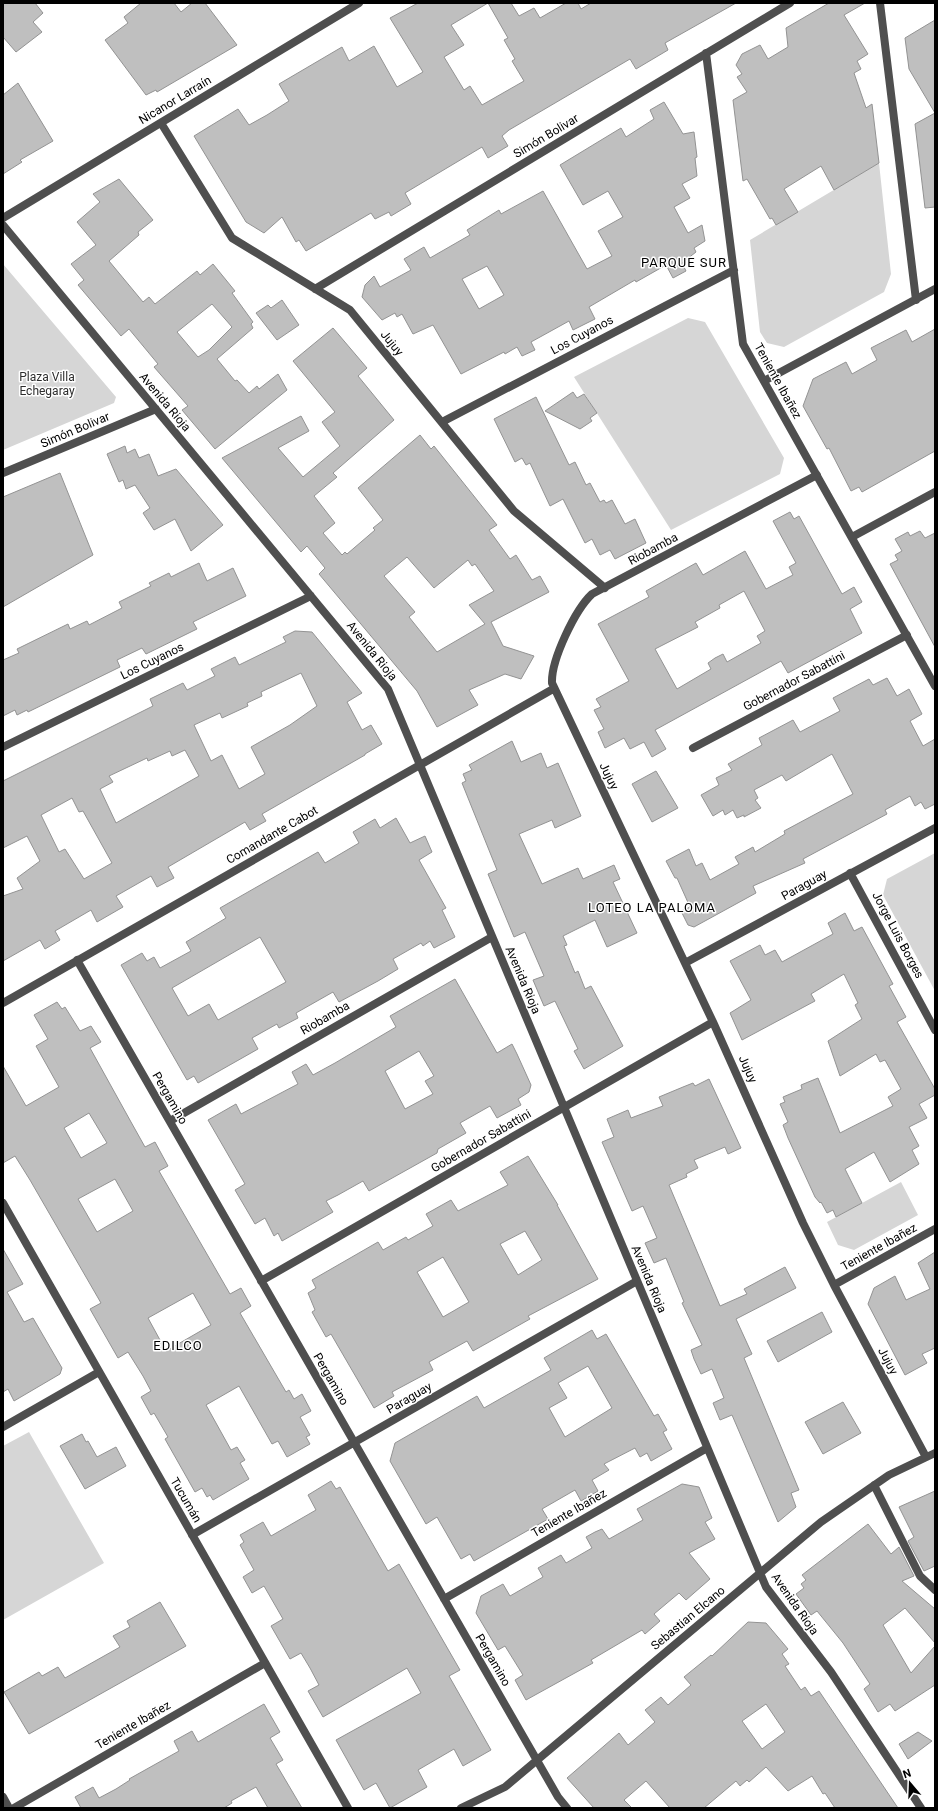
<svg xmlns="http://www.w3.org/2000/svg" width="938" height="1811" font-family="Roboto,sans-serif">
<rect width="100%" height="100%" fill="#fff"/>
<!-- green -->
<path fill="#d6d6d6" d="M879,163L891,274L884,292L784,347L767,343L760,332L750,240Z
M3,264L116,397L114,403L3,450Z
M688,318L705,322L784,458L780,474L671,530L574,377Z
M935,853V991L883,895L887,879Z
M901,1182L918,1215L854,1250L838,1245L827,1222Z
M29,1432L104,1563L3,1620V1446Z"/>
<!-- building -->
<path fill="#bfbfbf" stroke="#939393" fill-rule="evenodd" d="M3,3H35L43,13L33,22L42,32L16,52L3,37Z
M141,3H174L181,12L192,3H205L237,45L157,92L156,90L146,95L105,40L128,23L124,17Z
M418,3H511L519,16L534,8L540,18L566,3H578L581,9L591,3H736L665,43L668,50L636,69L630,59L509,130L502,136L508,146L488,158L482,147L405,193L411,204L391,216L389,212L375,219L371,213L306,251L299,240L296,242L282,217L264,233L246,222L194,136L238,109L249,125L267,115L289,101L279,84L342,47L349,61L374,46L397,87L423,72L390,18ZM488,3L508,38L504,40L515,59L512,61L524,81L482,105L470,86L464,90L444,57L464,45L451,25Z
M829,3H865L844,15L868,54L857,61L861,69L854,73L866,108L872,104L879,163L834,190L821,166L784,189L798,212L776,225L772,218L770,219L747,179L743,181L733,100L747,92L737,77L742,74L736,65L742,54L760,45L768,59L788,47L786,28Z
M935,20V207L925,208L915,124L935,113L909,69L905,38Z
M18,83L53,141L20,160L22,162L3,174V95Z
M664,102L683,134L694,132L697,157L695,158L697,176L682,184L690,198L674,207L688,233L702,225L705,241L694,248L696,252L682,263L686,271L673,278L666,265L636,282L635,280L589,307L595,319L573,330L569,321L531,342L535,350L522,356L517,347L505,354L504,352L461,374L433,325L413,334L402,314L397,317L395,313L382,320L362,297L365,285L374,276L380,287L411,270L404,259L424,247L430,258L470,235L467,230L499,210L501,214L543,191L587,269L612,256L598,231L623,217L608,191L583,205L560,165L621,128L626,137L654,119L650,110ZM487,266L504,295L479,309L462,279Z
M119,179L153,220L138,232L139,235L109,261L143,302L149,297L155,304L197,271L200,275L213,264L235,291L232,293L253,322L251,324L253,328L217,359L235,381L237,380L249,393L257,386L259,389L278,374L287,390L215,449L182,410L188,406L154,367L158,364L129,329L121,336L78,285L84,280L71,264L96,245L77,222L100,202L93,194ZM212,304L232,327L209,350L198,357L177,332Z
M282,300L299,325L277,340L256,313L268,305L271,308Z
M333,328L367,368L358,376L394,420L333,473L337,477L314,496L335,523L323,533L342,555L345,552L347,554L375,530L373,528L383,520L358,488L420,435L431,449L434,446L497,525L489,530L510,559L516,555L532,580L540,576L549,592L491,622L503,646L534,656L521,679L505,674L469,690L478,705L437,727L417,691L319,574L325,568L307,546L301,552L222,458L301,416L309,431L278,448L303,477L340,446L322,422L335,412L293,361ZM407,557L434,588L468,560L472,566L475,564L494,591L469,605L485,624L437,652L409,617L415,612L384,576Z
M935,329V451L862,492L859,487L851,491L829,448L827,449L803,406L813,379L846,362L852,374L877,360L871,348L906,330L912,342Z
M573,392L577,398L584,394L597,413L590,418L592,421L580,429L545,411Z
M536,397L569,465L575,462L586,485L590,483L600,502L604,500L606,503L612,500L625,524L635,519L646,543L615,559L610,550L600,555L592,539L585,543L563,499L550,506L530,463L526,465L522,458L515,462L494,419Z
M125,446L127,453L135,449L139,458L149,454L158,476L176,469L223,525L191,551L175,519L154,530L143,513L150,508L135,485L126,489L123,480L119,482L107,454Z
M60,473L93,555L3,607V497Z
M790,512L794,519L799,516L842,594L854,587L862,602L850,609L862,633L788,673L781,661L655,730L666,749L652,757L644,742L630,749L624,738L605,748L598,732L604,729L594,710L601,707L596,699L629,681L598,624L649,597L646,591L696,563L703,575L745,551L766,589L793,575L789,567L796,563L773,521ZM744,591L765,631L757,636L761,643L727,662L723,654L715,658L708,663L711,669L677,689L655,649L698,627L695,622L720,608L719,605Z
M920,531L925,538L935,533V647L890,564L898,560L895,555L902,551L895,539L908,532L910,536Z
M199,563L207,581L233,568L246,596L193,622L197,629L146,654L142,648L117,660L120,667L28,712L27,710L17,715L15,710L3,716V660L19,653L17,649L68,624L70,629L87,621L89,625L122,608L119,602L151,586L149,583L169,573L171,577Z
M295,631L312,632L362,693L347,702L362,730L371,725L382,744L365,754V755L262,814L266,821L250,830L245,822L168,867L174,878L157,887L151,876L116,896L123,907L97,922L91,910L55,931L60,940L45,949L40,940L3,961V896L23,889L17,878L40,861L27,836L3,848V781L153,706L150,699L183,683L187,690L215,676L211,669L235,657L239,665L286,642L283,637ZM301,673L317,706L290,725L251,747L265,774L239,789L222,755L211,761L194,725L220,713L222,718L248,706L247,703L262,696L261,692ZM185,750L199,776L116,823L100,789L113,782L109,776L147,758L148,761L170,751L172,756ZM72,798L79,812L83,811L112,863L84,879L65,849L59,852L41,815Z
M887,678L897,696L909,689L922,714L910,721L923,746L935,739V804L925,809L921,802L915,806L910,796L885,810L887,814L803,859L805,863L753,886L756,893L694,927L688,925L681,911L690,907L677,878H675L666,861L689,849L696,866L702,863L710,880L739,864L735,857L753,847L755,852L785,834L784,831L853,794L832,754L786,781L782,775L754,790L758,798L755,800L761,808L744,817V815L737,818L733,810L725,815L723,810L713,816L701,795L719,785L716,778L732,770L728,764L762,745L759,738L793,720L800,732L840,711L833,698L869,679L873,685Z
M512,741L521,762L541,753L547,768L558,763L581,816L555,828L552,820L519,834L542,884L578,868L583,879L614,865L620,879L613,882L637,933L607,947L595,920L563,936L567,945L564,946L575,973L578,971L585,989L591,986L623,1046L584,1069L574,1051L578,1049L555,1001L544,1006L541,999L533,980L544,976L525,932L514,937L488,874L497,870L462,783L466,781L463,774L472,770L469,765Z
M656,771L678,808L652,822L632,784Z
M396,818L410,843L425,836L432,852L419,860L446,908L442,910L455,937L434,948L430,941L423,946L421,943L393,959L398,969L378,981L339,1002L333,992L296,1013L298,1018L279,1028L277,1024L252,1038L258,1049L198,1083L194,1076L187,1080L121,965L142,953L147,961L154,957L160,968L191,951L186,942L226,918L220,908L318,852L325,863L359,843L353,832L375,819L380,828ZM260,937L286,982L218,1020L209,1004L188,1016L172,988Z
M845,913L854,931L862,927L893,984L889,986L906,1017L897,1022L935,1089V1095L919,1104L927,1118L909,1127L919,1146L912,1150L919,1164L890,1182L874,1152L845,1169L862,1203L836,1217L833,1210L827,1213L821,1202L820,1203L815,1197L788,1138L783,1125L788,1122L780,1104L785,1102L783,1097L802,1089L801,1085L818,1078L840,1133L893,1106L888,1097L901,1089L885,1060L880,1062L876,1054L840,1076L828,1041L862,1019L855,1005L858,1003L844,974L811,994L815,1001L742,1040L730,1013L751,1000L730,961L760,945L765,955L775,950L782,962L833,934L828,923Z
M455,979L497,1053L512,1044L517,1054L531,1085L529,1092L518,1099L521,1105L497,1118L490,1106L460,1123L466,1133L438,1149L437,1153L369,1191L363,1181L338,1195L326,1201L333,1212L282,1241L278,1233L274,1236L265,1218L255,1224L235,1190L245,1184L208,1120L236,1104L241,1114L298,1084L292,1072L306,1064L313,1075L335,1063L396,1027L390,1016ZM419,1051L434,1076L425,1081L433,1094L405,1109L385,1071Z
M57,1002L62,1009L65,1007L80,1031L91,1026L101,1042L90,1048L131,1122L145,1147L155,1142L168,1166L159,1171L230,1294L241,1288L251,1306L240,1313L286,1392L289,1390L294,1399L302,1394L311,1411L300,1417L310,1435L306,1437L310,1444L287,1457L278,1441L272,1444L239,1386L206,1405L231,1450L237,1447L245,1460L240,1463L249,1479L213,1500L210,1495L207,1497L202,1488L195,1492L165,1439L168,1437L154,1413L151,1415L141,1397L151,1391L143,1376L128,1352L118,1358L90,1309L101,1303L30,1180L15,1156L3,1163V1066L26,1106L59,1087L36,1046L48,1039L34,1015ZM89,1113L107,1143L81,1158L64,1128ZM115,1179L133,1211L97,1232L78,1199ZM193,1293L211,1325L166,1351L148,1318Z
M709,1079L741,1148L728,1154L725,1147L694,1160L698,1168L686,1174L687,1177L669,1185L720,1306L747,1294L744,1289L785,1267L796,1288L736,1319L752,1354L744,1358L799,1490L791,1493L796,1507L778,1522L732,1415L720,1420L713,1403L724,1398L712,1369L701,1374L694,1359L691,1350L702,1345L682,1303L684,1302L666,1258L654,1263L645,1243L657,1238L643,1206L632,1211L602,1142L614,1137L607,1119L628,1110L631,1118L663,1106L659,1097L683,1087L693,1083L695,1086Z
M528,1156L558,1205H557L598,1279L528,1316L530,1319L473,1351L467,1341L429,1362L433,1370L392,1392L394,1396L374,1408L331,1334L326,1337L312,1312L315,1310L308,1293L316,1288L312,1280L378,1242L383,1250L406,1237L408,1240L433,1226L426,1214L451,1200L458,1211L508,1185L500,1172ZM525,1231L542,1260L518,1275L500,1244ZM443,1257L469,1302L443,1317L417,1272Z
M3,1249L23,1284L7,1292L24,1322L33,1318L62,1368L60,1374L14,1401L8,1389L3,1392Z
M935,1252V1348L922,1354L927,1363L905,1375L868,1304L874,1288L895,1276L906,1300L930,1289L918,1263Z
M822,1312L832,1332L778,1362L767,1341Z
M592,1330L597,1339L606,1334L654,1416L658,1414L667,1430L663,1432L672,1449L651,1461L647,1453L640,1457L635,1448L604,1464L609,1470L592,1480L598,1491L581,1501L575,1490L542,1509L548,1519L474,1561L470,1554L461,1559L437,1517L426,1524L390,1461L395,1443L477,1396L484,1408L551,1370L544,1358ZM588,1366L612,1408L565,1437L549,1408L567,1398L558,1383Z
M843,1402L861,1433L823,1454L805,1422Z
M82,1434L86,1442L88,1441L97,1457L116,1447L126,1466L85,1489L60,1446Z
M331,1481L336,1489L340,1487L388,1571L399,1564L460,1670L449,1676L491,1750L463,1766L454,1749L418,1770L427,1787L390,1808L376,1783L364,1790L336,1740L421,1693L407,1668L323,1717L308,1691L319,1685L310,1668L301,1653L290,1659L271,1626L283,1619L264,1586L252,1593L243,1577L254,1570L240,1545L244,1542L240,1535L263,1522L271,1536L316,1510L308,1495Z
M682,1484L699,1487L712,1518L705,1522L715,1539L689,1553L710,1579L686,1600L679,1593L654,1614L660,1621L645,1634L642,1630L591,1660L593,1663L526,1700L515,1680L523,1675L505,1646L498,1650L476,1613L481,1596L503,1584L510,1596L543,1577L538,1568L561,1555L566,1563L592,1548L586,1537L595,1532L602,1529L609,1539L643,1520L637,1509Z
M935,1491V1566L924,1571L908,1541L914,1537L899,1507Z
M868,1524L891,1554L899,1547L914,1576L902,1581L935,1609V1643L905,1608L883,1625L911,1673L935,1646V1685L895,1711L890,1704L878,1712L864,1689L870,1684L843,1643L817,1611L811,1615L796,1594L804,1588L801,1584L806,1580L802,1575Z
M160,1602L186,1646L29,1734L4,1692L39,1672L42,1676L58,1667L65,1678L120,1647L113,1636L130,1627L127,1621Z
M748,1622L766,1623L788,1649L782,1654L789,1664L785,1666L801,1690L805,1687L811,1696L819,1691L898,1808H835L825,1793L823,1794L812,1776L788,1791L766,1767L749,1782L747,1780L740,1786L736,1781L704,1808H670L646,1781L624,1800L632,1808H594L567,1778L619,1733L628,1745L655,1722L645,1710L661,1697L668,1705L691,1685L684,1677L711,1655L712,1656ZM766,1704L785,1732L762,1749L742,1721Z
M264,1704L280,1732L270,1738L283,1760L276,1764L302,1808H268L256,1787L231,1801L232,1803L224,1808H81L75,1797L93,1787L99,1798L116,1789L130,1780L129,1779L179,1751L174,1741L192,1731L198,1742Z
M918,1732L932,1741L908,1759L899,1744Z"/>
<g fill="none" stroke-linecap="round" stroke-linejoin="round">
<!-- minor -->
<path stroke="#4f4f4f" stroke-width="8" d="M880,3L916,300
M706,53L743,344L935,686
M161,123L232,238L350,310L514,511L605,588
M3,218L359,3
M3,225L388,689L766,1587L831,1672L921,1808
M315,289L790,3
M764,381L935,289
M442,422L734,270
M3,473L156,409
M817,475L592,594C575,610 551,660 552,683L713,1022L803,1223L834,1285L926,1457
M852,537L935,492
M3,747L311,596
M693,748L907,635
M850,873L935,1030
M77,960L558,1797L567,1808
M685,963L935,828
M3,1003L553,689
M170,1121L492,937
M3,1203L348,1808
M261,1281L713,1022
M834,1285L935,1229
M3,1427L99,1372
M874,1485L920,1576L935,1590
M192,1535L637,1281
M444,1599L707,1448
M3,1797L9,1808
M14,1808L265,1663
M461,1808L505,1787L821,1522L889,1475L935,1453"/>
</g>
<g text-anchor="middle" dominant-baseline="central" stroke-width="3" stroke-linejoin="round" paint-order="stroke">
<!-- street labels -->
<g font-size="12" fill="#000" stroke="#fff">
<text transform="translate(175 100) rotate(-31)">Nicanor Larraín</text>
<text transform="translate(546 136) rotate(-31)">Simón Bolivar</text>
<text transform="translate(582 335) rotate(-28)">Los Cuyanos</text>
<text transform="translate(392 343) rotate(51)">Jujuy</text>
<text transform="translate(778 381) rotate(61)">Teniente Ibañez</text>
<text transform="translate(165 402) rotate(50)">Avenida Rioja</text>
<text transform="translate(75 430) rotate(-23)">Simón Bolivar</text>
<text transform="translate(653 549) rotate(-28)">Riobamba</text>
<text transform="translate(372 651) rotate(51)">Avenida Rioja</text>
<text transform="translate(152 661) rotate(-26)">Los Cuyanos</text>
<text transform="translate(794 681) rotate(-28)">Gobernador Sabattini</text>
<text transform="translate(609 776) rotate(64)">Jujuy</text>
<text transform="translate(272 835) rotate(-30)">Comandante Cabot</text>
<text transform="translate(804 885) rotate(-29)">Paraguay</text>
<text transform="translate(898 935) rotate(62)">Jorge Luis Borges</text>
<text transform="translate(523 980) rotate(67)">Avenida Rioja</text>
<text transform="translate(325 1018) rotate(-30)">Riobamba</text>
<text transform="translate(748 1069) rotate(66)">Jujuy</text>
<text transform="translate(170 1098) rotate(60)">Pergamino</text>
<text transform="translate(481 1141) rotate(-30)">Gobernador Sabattini</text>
<text transform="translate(879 1247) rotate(-29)">Teniente Ibañez</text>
<text transform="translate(649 1279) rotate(67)">Avenida Rioja</text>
<text transform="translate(888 1361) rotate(62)">Jujuy</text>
<text transform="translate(331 1379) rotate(60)">Pergamino</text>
<text transform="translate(409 1398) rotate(-30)">Paraguay</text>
<text transform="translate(186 1500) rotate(60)">Tucumán</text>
<text transform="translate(569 1513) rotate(-30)">Teniente Ibañez</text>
<text transform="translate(795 1604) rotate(55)">Avenida Rioja</text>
<text transform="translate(688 1618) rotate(-40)">Sebastian Elcano</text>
<text transform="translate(493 1660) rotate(60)">Pergamino</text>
<text transform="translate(133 1725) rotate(-30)">Teniente Ibañez</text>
</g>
<!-- park labels -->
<g font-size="12" fill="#2d2d2d" stroke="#fff">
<text x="47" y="377">Plaza Villa<tspan x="47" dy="14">Echegaray</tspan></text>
</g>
<!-- neighbourhood labels -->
<g font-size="13" letter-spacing="1" fill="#000" stroke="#fff">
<text x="684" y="262">PARQUE SUR</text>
<text x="652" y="907">LOTEO LA PALOMA</text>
<text x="178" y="1345">EDILCO</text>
</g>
</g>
<!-- border -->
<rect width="938" height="1811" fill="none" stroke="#000000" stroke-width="8"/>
<!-- north arrow -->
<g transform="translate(910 1783) rotate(341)" stroke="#ffffff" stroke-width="3" paint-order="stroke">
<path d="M0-3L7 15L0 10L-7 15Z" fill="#000000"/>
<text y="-6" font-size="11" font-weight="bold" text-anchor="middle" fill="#000000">N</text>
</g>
</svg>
